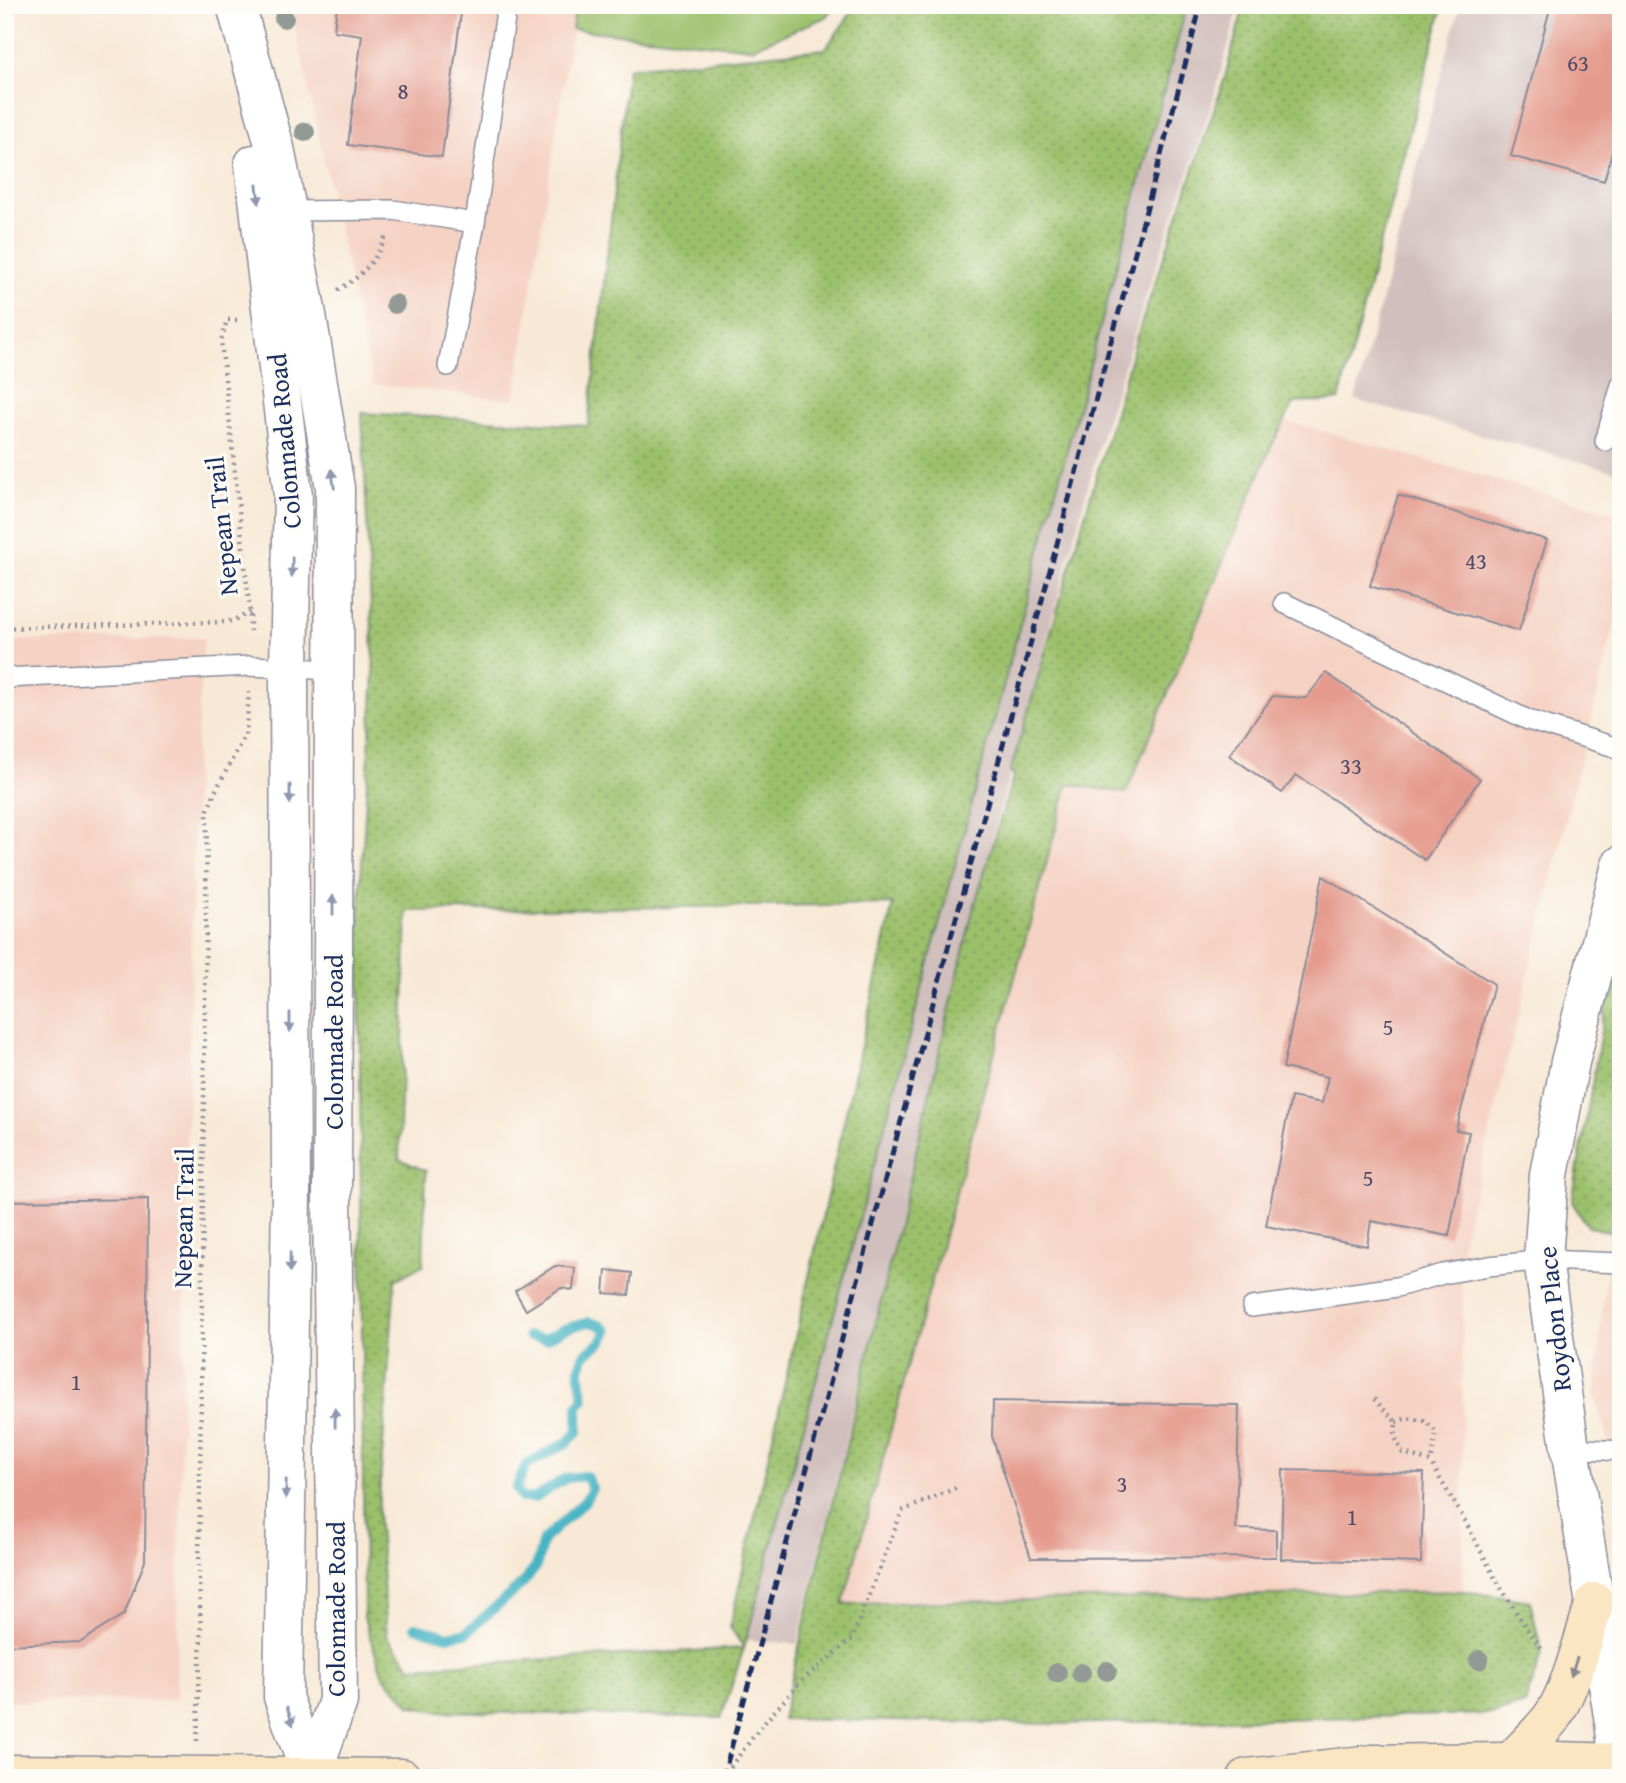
<svg xmlns="http://www.w3.org/2000/svg" width="1626" height="1783" font-family="'Gentium Book Plus',serif">
<defs>
<pattern id="grass-dots" width="8" height="8" patternUnits="userSpaceOnUse" patternTransform="scale(1.75)"><rect width="8" height="8" fill="#9bc06a"/><path d="M2 2h.1M6 6h.1" fill="none" stroke="#7e9c5a" stroke-width="1.8" stroke-linecap="round"/></pattern>
</defs>
<rect width="100%" height="100%" fill="#fdfcf7"/>
<filter id="ink" filterUnits="userSpaceOnUse"><feTurbulence type="fractalNoise" baseFrequency=".0143" numOctaves="2"/><feDisplacementMap in="SourceGraphic" scale="14" xChannelSelector="R" yChannelSelector="G"/><feConvolveMatrix kernelMatrix="1 2 1 2 8 2 1 2 1" color-interpolation-filters="sRGB"/></filter>
<filter id="wash" filterUnits="userSpaceOnUse"><feTurbulence type="fractalNoise" baseFrequency=".00686" numOctaves="4" result="noise"/><feDisplacementMap in="SourceGraphic" scale="28" xChannelSelector="R" yChannelSelector="G"/><feGaussianBlur stdDeviation="1.57" result="paint"/><feColorMatrix in="noise" values="0 0 0 0 0 0 0 0 0 0 0 0 0 0 0 0 0 1.4 0 .05"/><feComposite in="paint" operator="in"/></filter>
<g filter="url(#wash)">
<rect width="100%" height="100%" fill="#f8e9d6"/>
<!-- built -->
<path fill="#f5d2c3" d="M290,5H576L514,400L373,384Z
M1198,396L1621,515V598L1462,1243L1463,1591L843,1604L1071,775Z
M204,638L195,765L176,1700L5,1702V641Z
M1621,1125V1486L1594,1395Z"/>
<!-- industrial -->
<path fill="#d1bfbd" d="M1184,5H1240L1209,113L1151,281L1102,435L973,910L797,1644L749,1640L744,1637Z
M1460,5H1621V473L1355,400Z"/>
<!-- grass -->
<path fill="url(#grass-dots)" stroke="#5b7864" stroke-width="2" fill-rule="evenodd" d="M857,5H1187L744,1648L721,1718L436,1711L410,1705L383,1676L364,1618L359,911L374,673L362,413L588,426L628,68L825,49ZM893,904L730,1627L744,1648L411,1667L387,1636L378,1512L395,1280L423,1265L426,1171L399,1159L407,911Z
M1244,5H1443L1339,400L1294,403L1270,449L1126,793L1068,784L843,1604L1463,1591L1530,1601L1542,1653L1525,1704L1492,1714L1054,1724L782,1719L973,910L1014,774L1010,773L1137,336L1225,77Z
M1621,936V1236L1587,1226L1572,1202L1613,962Z"/>
<!-- green -->
<path fill="#9bc06a" stroke="#5b7864" stroke-width="2" d="M576,5H834L826,17L752,48L572,29Z"/>
<g fill="none" stroke-linecap="round" stroke-linejoin="round">
<!-- stream -->
<path stroke="#47b4c4" stroke-width="10" d="M415,1627L447,1636L466,1633L522,1584L536,1567L543,1540L585,1501L592,1488L586,1476L566,1478L535,1498H522L516,1489L526,1465L566,1443L578,1432V1406L584,1399C581,1386 576,1366 585,1355C594,1343 602,1348 607,1331L600,1325L589,1322L564,1329L545,1339L528,1336"/>
</g>
<g id="blocks">
<!-- building -->
<path fill="#e59c8e" d="M337,5H462L442,157L348,145L362,35L334,31Z
M1551,5H1621V120L1604,181L1511,156Z
M1398,495L1547,540L1519,631L1370,586Z
M1326,673L1480,779L1425,860L1296,775L1282,793L1229,755L1273,696L1306,698Z
M1323,876L1494,984L1456,1130L1469,1132L1449,1236L1371,1221L1367,1246L1266,1226L1291,1097L1322,1103L1328,1077L1283,1068Z
M148,1199L145,1561L124,1614L81,1642L5,1645V1201Z
M555,1266L575,1268L573,1290L561,1288L526,1310L515,1291Z
M606,1270L632,1273L629,1295L604,1293Z
M993,1401L1239,1405L1236,1529L1276,1530V1557L1031,1558L992,1436Z
M1283,1470L1424,1473L1421,1563L1281,1559Z"/>
</g>
</g>
<g filter="url(#ink)">
<use href="#blocks" fill-opacity="0" stroke="#8a8c9a" stroke-width="2"/>
<g fill="none" stroke-linecap="round" stroke-linejoin="round">
<defs>
<path id="service" d="M287,211L393,210L475,223
M448,366L475,223L507,5
M1605,441L1621,385
M1284,603L1528,720L1621,749
M5,678L250,666L333,670
M1252,1307L1397,1287L1443,1274L1489,1266L1543,1260L1621,1263
M1570,1448L1621,1451"/>
<path id="tertiary" d="M236,5L275,148L307,315L335,488L332,1194L338,1701L311,1776
M254,164L293,495L289,667L291,1194L283,1697L311,1776
M1618,1778L1619,1763L1614,1722L1570,1448L1543,1260L1549,1175L1570,1062L1621,865"/>
<path id="secondary" d="M1511,1762C1524,1747 1540,1733 1552,1717C1571,1690 1584,1635 1595,1602
M5,1774L402,1778
M1247,1778L1372,1764L1558,1761L1621,1763"/>
</defs>
<!-- service casing -->
<use href="#service" stroke="#8a8c9a" stroke-width="22"/>
<!-- tertiary casing -->
<use href="#tertiary" stroke="#8a8c9a" stroke-width="41"/>
<!-- secondary casing -->
<use href="#secondary" stroke="#8a8c9a" stroke-width="41"/>
<!-- path -->
<path stroke="#8a8c9a" stroke-width="4.5" stroke-dasharray="2 5" stroke-linecap="butt" d="M338,290C361,277 378,259 386,235
M237,320H227L221,341L250,613V631
M5,628L225,622L231,621L250,613
M1374,1399L1396,1422L1395,1437L1402,1452L1431,1462L1440,1479L1463,1517L1495,1578L1527,1629L1543,1650
M1396,1422L1407,1418L1426,1421L1436,1432L1431,1462
M197,1741L201,1635L199,1579L207,812L215,792L246,733L249,692
M722,1778L760,1728L801,1681L852,1639L902,1511L958,1487"/>
<!-- service -->
<use href="#service" stroke="#fff" stroke-width="19"/>
<!-- tertiary -->
<use href="#tertiary" stroke="#fff" stroke-width="38"/>
<!-- secondary -->
<use href="#secondary" stroke="#fbe6c4" stroke-width="38"/>
<!-- rail -->
<path stroke="#1b2f5e" stroke-width="5" stroke-dasharray="10 5" stroke-linecap="butt" d="M723,1778L1023,671L1201,5"/>
</g>
<!-- trees -->
<g fill="#939a96">
<circle cx="284" cy="18" r="10"/>
<circle cx="305" cy="132" r="10"/>
<circle cx="395" cy="304" r="10"/>
<circle cx="1479" cy="1660" r="10"/>
<circle cx="1107" cy="1671" r="10"/>
<circle cx="1057" cy="1673" r="10"/>
<circle cx="1081" cy="1673" r="10"/>
</g>
<!-- one-way arrows -->
<defs><path id="oneway-solid" d="M-6-.8H1V-3.2L6.5 0L1 3.2V.8H-6Z" transform="scale(1.75)"/></defs>
<g fill="#8d97ae">
<use href="#oneway-solid" transform="translate(258 194) rotate(83)"/>
<use href="#oneway-solid" transform="translate(333 479) rotate(-98)"/>
<use href="#oneway-solid" transform="translate(292 567) rotate(91)"/>
<use href="#oneway-solid" transform="translate(290 794) rotate(90)"/>
<use href="#oneway-solid" transform="translate(333 905) rotate(-90)"/>
<use href="#oneway-solid" transform="translate(290 1022) rotate(90)"/>
<use href="#oneway-solid" transform="translate(290 1262) rotate(91)"/>
<use href="#oneway-solid" transform="translate(335 1418) rotate(-91)"/>
<use href="#oneway-solid" transform="translate(286 1489) rotate(91)"/>
<use href="#oneway-solid" transform="translate(290 1716) rotate(71)"/>
</g>
<use fill="#8b8a91" href="#oneway-solid" transform="translate(1574 1667) rotate(108)"/>
</g>
<g text-anchor="middle" dominant-baseline="central" stroke-width="6" stroke-linejoin="round" paint-order="stroke">
<!-- number labels -->
<g font-size="23" fill="#4e4a6a">
<text x="1578" y="62">63</text>
<text x="403" y="90">8</text>
<text x="1476" y="560">43</text>
<text x="1351" y="765">33</text>
<text x="1388" y="1026">5</text>
<text x="1368" y="1177">5</text>
<text x="76" y="1381">1</text>
<text x="1122" y="1483">3</text>
<text x="1352" y="1516">1</text>
</g>
<!-- street labels -->
<g font-size="26" fill="#1b2f5e" stroke="#fdfcf7">
<text transform="translate(284 441) rotate(-95)">Colonnade Road</text>
<text transform="translate(221 526) rotate(-96)">Nepean Trail</text>
<text transform="translate(333 1042) rotate(-90)">Colonnade Road</text>
<text transform="translate(183 1218) rotate(-89)">Nepean Trail</text>
<text transform="translate(1554 1319) rotate(-96)">Roydon Place</text>
<text transform="translate(335 1609) rotate(-90)">Colonnade Road</text>
</g>
</g>
<!-- margin -->
<rect width="1626" height="1783" fill="none" stroke="#fdfcf7" stroke-width="28"/>
</svg>
